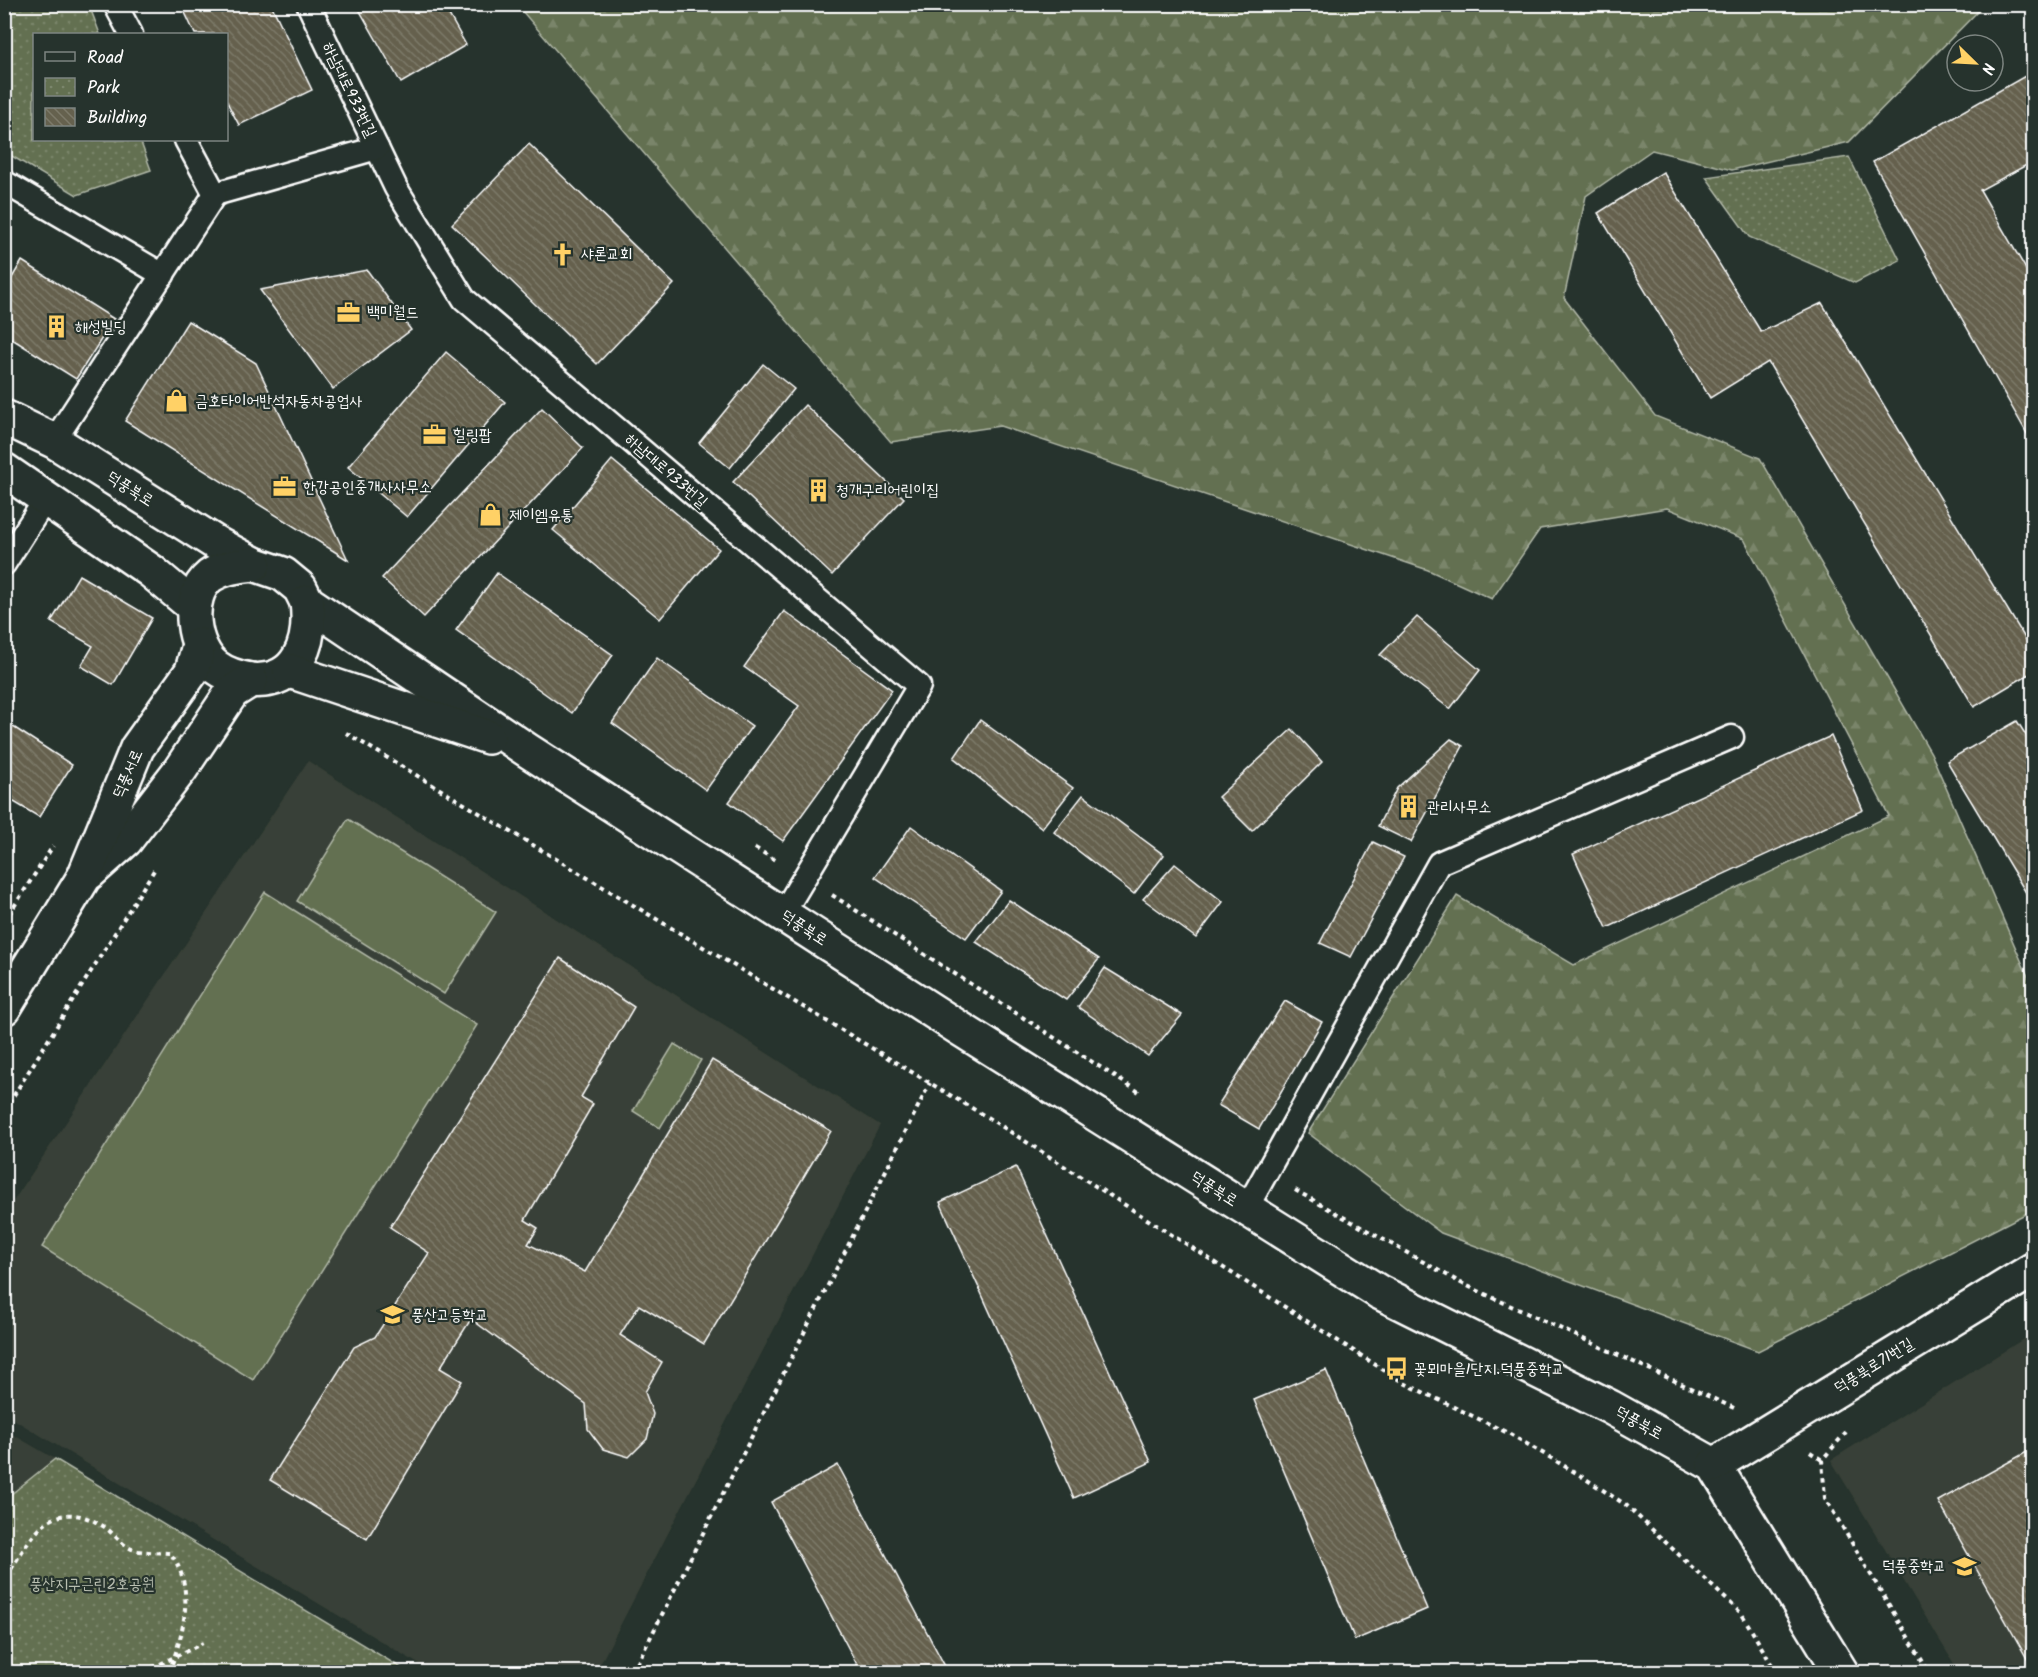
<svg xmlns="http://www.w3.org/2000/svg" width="2038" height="1677" font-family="Kalam,'Poor Story',sans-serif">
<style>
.built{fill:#394137}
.forest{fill:url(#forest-firs);stroke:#b1b8a8;stroke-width:1.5}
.park{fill:url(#park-dots);stroke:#b1b8a8;stroke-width:1.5}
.garden{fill:#637051;stroke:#b1b8a8;stroke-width:1.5}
.building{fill:url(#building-back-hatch);stroke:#fff;stroke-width:1.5}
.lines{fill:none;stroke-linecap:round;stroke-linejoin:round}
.lane-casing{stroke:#fff;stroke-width:27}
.secondary-casing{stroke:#fff;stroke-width:38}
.path{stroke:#fff;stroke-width:4;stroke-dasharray:4.5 4.5;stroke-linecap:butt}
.lane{stroke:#26332d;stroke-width:22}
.secondary{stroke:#26332d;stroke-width:33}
.labels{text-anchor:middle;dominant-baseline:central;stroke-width:4.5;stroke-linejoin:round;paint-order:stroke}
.street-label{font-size:16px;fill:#fff;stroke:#26332d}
.poi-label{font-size:16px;fill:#fff;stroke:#26332d;text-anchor:start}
.park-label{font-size:16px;fill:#b9bfb1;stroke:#26332d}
</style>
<defs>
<pattern id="forest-firs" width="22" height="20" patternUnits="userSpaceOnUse" patternTransform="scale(1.5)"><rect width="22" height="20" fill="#637051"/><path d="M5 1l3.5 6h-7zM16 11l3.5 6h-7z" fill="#7a856b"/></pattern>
<pattern id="park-dots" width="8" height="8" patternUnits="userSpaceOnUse" patternTransform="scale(1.5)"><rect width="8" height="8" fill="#637051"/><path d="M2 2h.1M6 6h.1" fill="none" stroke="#7a856b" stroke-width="1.8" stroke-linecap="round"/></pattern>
<pattern id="building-back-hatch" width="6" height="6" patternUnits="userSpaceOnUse" patternTransform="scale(1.5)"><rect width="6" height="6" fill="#65614e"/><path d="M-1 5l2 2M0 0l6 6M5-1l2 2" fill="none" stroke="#7c7969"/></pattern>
</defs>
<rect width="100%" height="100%" fill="#26332d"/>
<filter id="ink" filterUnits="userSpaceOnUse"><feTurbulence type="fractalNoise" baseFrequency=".0167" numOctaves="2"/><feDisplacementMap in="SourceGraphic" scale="12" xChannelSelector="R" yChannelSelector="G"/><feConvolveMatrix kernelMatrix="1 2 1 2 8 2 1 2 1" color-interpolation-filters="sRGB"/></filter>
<g filter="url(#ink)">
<g class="built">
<polygon points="308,761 880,1125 596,1672 432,1672 5,1414 4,1215"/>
<polygon points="2033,1333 2033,1672 1959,1672 1831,1460"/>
<polygon points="5,1430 55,1459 5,1499"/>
</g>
<polygon class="forest" points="521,5 1984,5 1849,142 1732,170 1652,150 1586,196 1564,298 1655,416 1760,458 1931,753 2033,988 2033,1210 1758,1351 1441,1233 1308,1133 1457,896 1574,965 1889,816 1744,539 1667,508 1540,529 1492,599 1428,570 1000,426 891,442 522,11"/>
<g class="park">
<polygon points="5,4 89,5 100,34 34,34 34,140 140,140 151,170 77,195 5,152"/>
<polygon points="1849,157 1900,260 1855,283 1749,237 1706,177"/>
<polygon points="55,1459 408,1672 5,1672 5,1499"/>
</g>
<g class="garden">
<polygon points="348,819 496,912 444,994 297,901"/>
<polygon points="265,892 477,1025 253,1380 42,1247"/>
<polygon points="674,1044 701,1060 660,1128 633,1111"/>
</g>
<g class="building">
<polygon points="181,4 271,4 312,90 239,125 226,100 226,34 195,34"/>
<polygon points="356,4 443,4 466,45 401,83"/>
<polygon points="2034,71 2034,161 1980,190 2034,283 2034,446 1873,162"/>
<polygon points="529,144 674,284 597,364 452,224"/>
<polygon points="1663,172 1761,332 1822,303 2034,653 2034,671 1974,707 1768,362 1710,398 1598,213"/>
<polygon points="22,261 114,319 76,379 4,334 4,291"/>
<polygon points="367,270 411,330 333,389 260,290"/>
<polygon points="188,321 256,363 348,560 125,421"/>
<polygon points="446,352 505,402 407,517 348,467"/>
<polygon points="763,364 794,389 730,468 699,443"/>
<polygon points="805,405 904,498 832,575 733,482"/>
<polygon points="542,408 583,448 424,617 382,578"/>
<polygon points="612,460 719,549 660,619 553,530"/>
<polygon points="497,573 613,655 572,713 456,630"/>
<polygon points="79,575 152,618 113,685 81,666 93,646 51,622"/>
<polygon points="784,611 892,690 783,841 729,802 799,706 744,667"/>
<polygon points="1417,617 1480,670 1450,709 1380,655"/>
<polygon points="657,658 752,726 706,790 612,723"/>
<polygon points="980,720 1073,788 1042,828 954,758"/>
<polygon points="4,721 72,765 39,817 4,796"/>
<polygon points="2017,721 2034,748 2034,906 1947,761"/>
<polygon points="1292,729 1322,762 1252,831 1218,797"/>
<polygon points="1831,736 1863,810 1607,928 1573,854"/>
<polygon points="1451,739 1463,746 1411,842 1378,826 1397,788"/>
<polygon points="1083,795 1164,855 1134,894 1054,832"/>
<polygon points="911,826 1001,891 966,938 875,877"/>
<polygon points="1373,842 1404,857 1351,957 1320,943"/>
<polygon points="1175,864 1223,902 1196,938 1143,899"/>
<polygon points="1009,900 1099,959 1066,1000 976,942"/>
<polygon points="560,958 634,1007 581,1097 593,1104 525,1220 538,1228 528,1244 585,1272 712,1060 831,1131 704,1344 639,1305 620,1335 662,1362 645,1392 653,1414 647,1439 629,1457 603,1449 588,1429 586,1404 471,1319 440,1368 462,1381 367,1539 270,1480 354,1347 375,1337 429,1253 390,1227"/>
<polygon points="1105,968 1182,1015 1148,1056 1078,1007"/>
<polygon points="1285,1001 1322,1022 1259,1129 1218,1105"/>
<polygon points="1016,1167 1151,1462 1074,1498 940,1202"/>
<polygon points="1326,1370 1427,1609 1355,1640 1254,1400"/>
<polygon points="2034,1448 2034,1671 1938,1501"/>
<polygon points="838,1465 948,1672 861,1672 771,1502"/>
</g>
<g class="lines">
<defs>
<g id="lane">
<polyline points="115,4 131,34"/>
<polyline points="308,4 396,188 464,299 919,686 782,915"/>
<polyline points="4,182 163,275"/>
<polyline points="215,194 377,148"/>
<polyline points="54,441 215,194 186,140"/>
<polyline points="4,564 45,500"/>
<polyline points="1246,1209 1439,863 1732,737"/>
</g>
<g id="secondary">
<polyline points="4,417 54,441 219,545 254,564 283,574 300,588 307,602 527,750 959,1028 1379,1292 1610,1407 1714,1465 1841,1672"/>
<polyline points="4,470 151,571 194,607"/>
<path d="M254,564C239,566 223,567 210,576C184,597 192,649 216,667C225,674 239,678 250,680C299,685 312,641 307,602"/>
<polyline points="290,671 488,737"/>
<polyline points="90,872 126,840 180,770 232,692 251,680"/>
<polyline points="4,1008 84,877 137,748 192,671 199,645"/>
<polyline points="1714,1465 2034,1269"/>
</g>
</defs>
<use href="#lane" class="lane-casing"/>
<use href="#secondary" class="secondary-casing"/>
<g class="path">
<polyline points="346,733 995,1122 1404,1383 1510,1434 1578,1474 1626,1505 1742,1614 1776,1672"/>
<polyline points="755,848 777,861"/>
<polyline points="832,895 1139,1092"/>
<polyline points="4,922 53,846"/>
<polyline points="4,1111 156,867"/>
<polyline points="1295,1190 1461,1283 1734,1408"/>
<polyline points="1846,1432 1822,1460 1825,1498 1929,1672"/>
<polyline points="1810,1452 1822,1460"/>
<path d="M4,1574L10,1571C33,1534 53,1495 103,1526C113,1532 121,1545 132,1549C142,1553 159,1552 170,1553C197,1587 183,1635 169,1672"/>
<polyline points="144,1672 203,1643"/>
<polyline points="633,1672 930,1083"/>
</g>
<use href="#lane" class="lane"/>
<use href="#secondary" class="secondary"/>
</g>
</g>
<defs>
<symbol id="church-bare" viewBox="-9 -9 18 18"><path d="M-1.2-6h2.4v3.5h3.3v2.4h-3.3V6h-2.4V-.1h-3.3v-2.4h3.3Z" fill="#ffd166" stroke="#26332d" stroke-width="2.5" paint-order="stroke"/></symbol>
<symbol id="office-bare" viewBox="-9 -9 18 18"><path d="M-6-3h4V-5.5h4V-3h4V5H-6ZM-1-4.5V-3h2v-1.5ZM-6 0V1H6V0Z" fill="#ffd166" stroke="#26332d" stroke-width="2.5" paint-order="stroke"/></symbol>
<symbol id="building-bare" viewBox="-9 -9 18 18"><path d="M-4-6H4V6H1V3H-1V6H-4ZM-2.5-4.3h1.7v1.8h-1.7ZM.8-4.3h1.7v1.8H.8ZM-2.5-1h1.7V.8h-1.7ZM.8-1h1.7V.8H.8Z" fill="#ffd166" stroke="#26332d" stroke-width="2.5" paint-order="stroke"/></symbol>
<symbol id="shop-bare" viewBox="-9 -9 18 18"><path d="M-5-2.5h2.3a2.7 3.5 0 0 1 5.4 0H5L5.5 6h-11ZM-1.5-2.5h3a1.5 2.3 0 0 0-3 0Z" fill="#ffd166" stroke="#26332d" stroke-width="2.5" paint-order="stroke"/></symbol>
<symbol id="school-bare" viewBox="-9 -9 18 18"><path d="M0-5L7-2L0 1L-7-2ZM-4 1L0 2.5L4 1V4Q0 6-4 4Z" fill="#ffd166" stroke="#26332d" stroke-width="2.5" paint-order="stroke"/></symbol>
<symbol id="bus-bare" viewBox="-9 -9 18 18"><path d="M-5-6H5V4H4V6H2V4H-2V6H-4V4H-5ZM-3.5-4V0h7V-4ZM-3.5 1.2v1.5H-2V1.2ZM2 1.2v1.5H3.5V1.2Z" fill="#ffd166" stroke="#26332d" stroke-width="2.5" paint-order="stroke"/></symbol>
</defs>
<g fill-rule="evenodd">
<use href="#church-bare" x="546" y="238" width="33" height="33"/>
<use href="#office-bare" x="332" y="296" width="33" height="33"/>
<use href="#building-bare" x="40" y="310" width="33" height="33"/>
<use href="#shop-bare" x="160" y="384" width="33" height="33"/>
<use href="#office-bare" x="418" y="418" width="33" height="33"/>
<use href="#office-bare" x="268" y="470" width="33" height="33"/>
<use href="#building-bare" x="802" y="474" width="33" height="33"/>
<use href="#shop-bare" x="474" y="498" width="33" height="33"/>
<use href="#building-bare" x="1392" y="790" width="33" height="33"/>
<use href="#school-bare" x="376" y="1298" width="33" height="33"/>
<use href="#bus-bare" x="1380" y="1352" width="33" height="33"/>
<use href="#school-bare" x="1948" y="1550" width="33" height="33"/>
</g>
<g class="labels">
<g class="street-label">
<text transform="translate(349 90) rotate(64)">하남대로933번길</text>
<text transform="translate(666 471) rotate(41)">하남대로933번길</text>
<text transform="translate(130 489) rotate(32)">덕풍북로</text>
<text transform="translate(128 774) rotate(-66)">덕풍서로</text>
<text transform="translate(804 928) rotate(33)">덕풍북로</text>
<text transform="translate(1214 1189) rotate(32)">덕풍북로</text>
<text transform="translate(1874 1366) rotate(-32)">덕풍북로71번길</text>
<text transform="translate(1639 1423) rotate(29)">덕풍북로</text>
</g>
<g class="poi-label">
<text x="581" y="254">샤론교회</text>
<text x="367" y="312">백미월드</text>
<text x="75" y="327">해성빌딩</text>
<text x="195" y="401">금호타이어반석자동차공업사</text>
<text x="453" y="435">힐링팝</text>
<text x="303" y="487">한강공인중개사사무소</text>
<text x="836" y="490">청개구리어린이집</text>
<text x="509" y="515">제이엠유통</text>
<text x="1427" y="807">관리사무소</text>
<text x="411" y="1315">풍산고등학교</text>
<text x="1414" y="1369">꽃뫼마을1단지.덕풍중학교</text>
<text x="1946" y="1566" text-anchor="end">덕풍중학교</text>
</g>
<g class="park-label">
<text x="92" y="1584">풍산지구근린2호공원</text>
</g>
</g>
<rect width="2038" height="1677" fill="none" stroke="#26332d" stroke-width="24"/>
<rect x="12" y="12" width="2014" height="1653" fill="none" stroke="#fff" stroke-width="2" filter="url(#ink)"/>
<rect x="33" y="33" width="195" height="108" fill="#26332d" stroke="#7d8581" stroke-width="1.5"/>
<rect x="45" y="52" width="30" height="9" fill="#26332d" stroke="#7d8581" stroke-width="1.5"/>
<text x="87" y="63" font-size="18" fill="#ffffff">Road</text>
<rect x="45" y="78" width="30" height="18" fill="url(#park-dots)" stroke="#7d8581" stroke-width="1.5"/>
<text x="87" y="93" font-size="18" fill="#ffffff">Park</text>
<rect x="45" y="108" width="30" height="18" fill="url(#building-back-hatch)" stroke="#7d8581" stroke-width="1.5"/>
<text x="87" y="123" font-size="18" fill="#ffffff">Building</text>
<g transform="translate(1975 63) rotate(114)"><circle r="28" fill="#26332d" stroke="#7d8581" stroke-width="1.5"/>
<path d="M0-4.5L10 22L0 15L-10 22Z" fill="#ffd166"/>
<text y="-9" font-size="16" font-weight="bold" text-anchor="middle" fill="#ffffff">N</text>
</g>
</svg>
